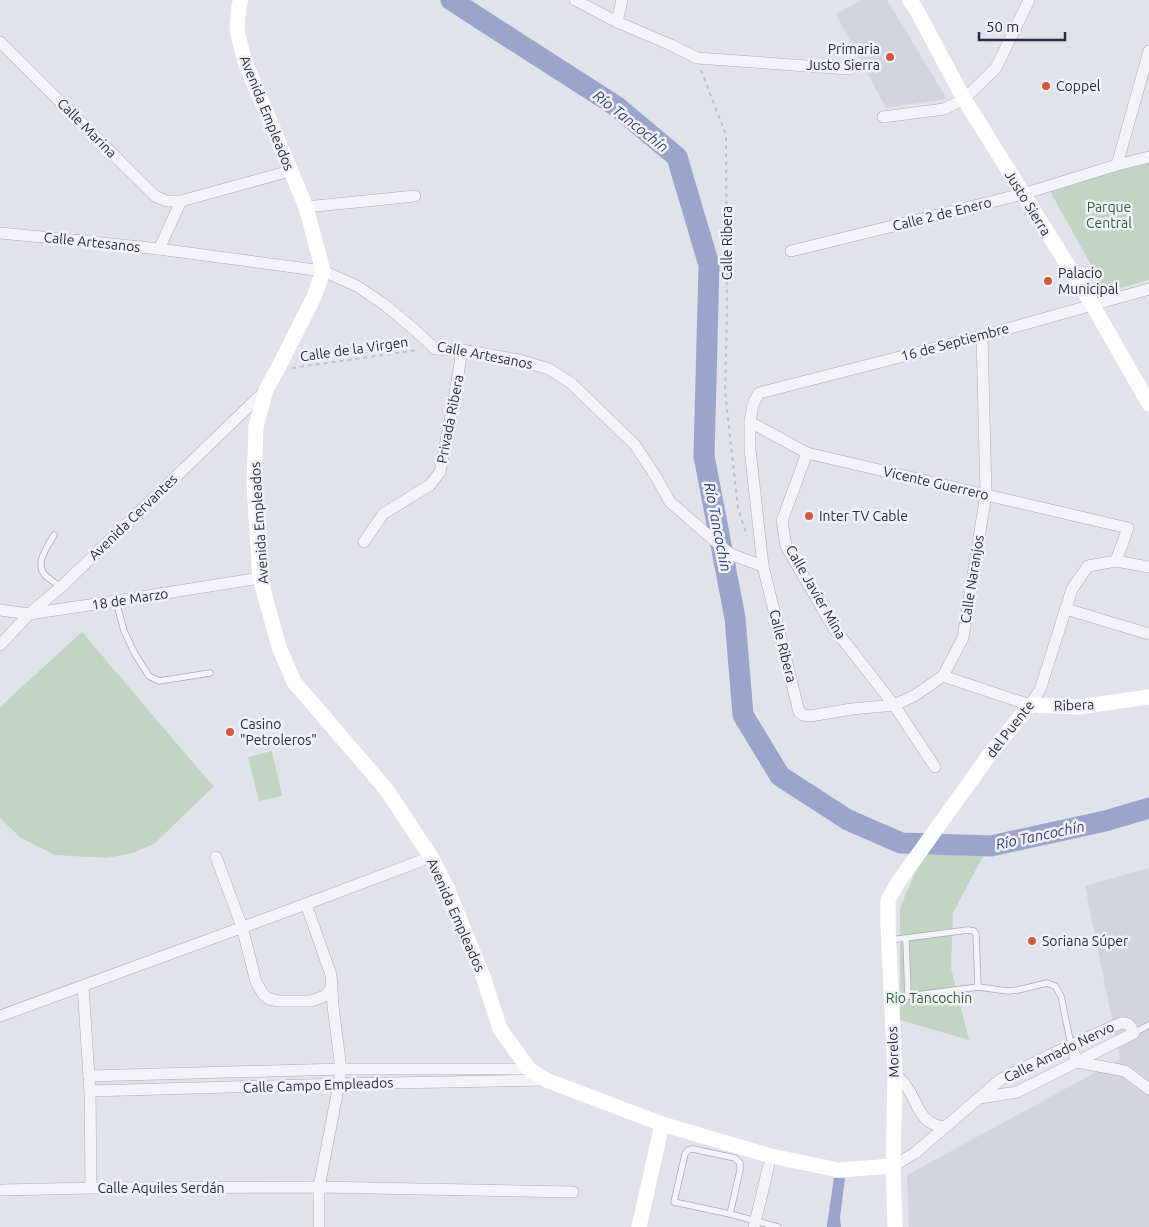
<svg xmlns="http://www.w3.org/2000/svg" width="1149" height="1227" font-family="Ubuntu,sans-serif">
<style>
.built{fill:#d3d4df}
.green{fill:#c2d4c3}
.water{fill:#9ba4cb}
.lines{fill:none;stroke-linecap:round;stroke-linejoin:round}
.river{stroke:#9ba4cb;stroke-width:21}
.lane-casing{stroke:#aaabb8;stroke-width:7}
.street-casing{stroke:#aaabb8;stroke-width:12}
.path{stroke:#bfc0c9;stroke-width:2;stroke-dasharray:4 4;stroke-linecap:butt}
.lane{stroke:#f4f4f8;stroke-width:5.5}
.street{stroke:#f4f4f8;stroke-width:11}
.secondary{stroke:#fff;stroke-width:15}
.poi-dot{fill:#d25843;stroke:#f1f2f7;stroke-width:2}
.labels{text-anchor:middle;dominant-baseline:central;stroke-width:5;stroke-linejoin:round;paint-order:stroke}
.poi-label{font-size:14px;fill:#292b42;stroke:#f1f2f7;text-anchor:start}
.street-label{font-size:14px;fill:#292b42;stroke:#f1f2f7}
.park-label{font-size:14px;fill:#365f3a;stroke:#f1f2f7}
.water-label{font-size:15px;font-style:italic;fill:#323c78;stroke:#f1f2f7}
</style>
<rect width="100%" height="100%" fill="#e1e2ea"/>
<g class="built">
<polygon points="861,0 887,0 947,99 886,108 836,14"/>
<polygon points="1149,868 1149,1227 909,1227 907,1175 1120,1059 1085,886"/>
</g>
<g class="green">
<polygon points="1149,161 1149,280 1106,292 1050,191"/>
<polygon points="82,632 195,765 214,786 154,844 132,853 107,858 55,855 21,838 0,818 0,707"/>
<polygon points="272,751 282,796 259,801 248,757"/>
<polygon points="923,854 983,856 953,913 951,968 969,1040 900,1020 900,908"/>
</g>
<polygon class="water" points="834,1178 845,1178 840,1218 841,1227 827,1227 827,1225"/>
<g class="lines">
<polyline class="river" points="451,0 616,106 677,157 709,265 704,456 735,618 743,715 780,776 848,820 901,843 991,846 1105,821 1149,808"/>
<defs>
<g id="lane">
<path d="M54,535C48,546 35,562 44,574C48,579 56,583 61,587"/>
<polyline points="116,601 124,631 135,654 149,676 159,681 210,673"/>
<polyline points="906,939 908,996"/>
<polyline points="890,940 968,930 974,931 976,934 978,987"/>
<polyline points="893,998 978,987 1008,991 1018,990 1047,983 1055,986 1061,996 1071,1045"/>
<polyline points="1134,1033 1149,1025"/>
<polyline points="730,1214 740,1170 740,1163 735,1158 693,1149 688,1150 685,1154 674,1202 730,1214 778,1227"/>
</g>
<g id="street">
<polyline points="575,0 617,22 671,45 697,58 849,69"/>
<polyline points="617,22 622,0"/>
<polyline points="0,42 155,196 166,201 181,201 290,171"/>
<polyline points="883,117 944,109 964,99 996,68 1029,0"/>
<polyline points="1117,165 1149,51"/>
<polyline points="306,207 415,196"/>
<polyline points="0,233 83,241 159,249 323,271 357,286 385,305 415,330 435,349 462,350 519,360 549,369 571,383 635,445 656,477 670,502 730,554 763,566"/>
<polyline points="159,249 181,201"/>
<polyline points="791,251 1023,194 1117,165 1149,157"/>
<polyline points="982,336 986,494 963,638 943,676 914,696 894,705 852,709 810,716 803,715 799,712 763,566 750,449 750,422 753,404 759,393 982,336 1149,289"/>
<polyline points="750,422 807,453 1128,528 1116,561 1088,566 1072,589 1040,690 1030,705 943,676"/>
<polyline points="807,453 782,521 786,546 833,627 894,705 935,767"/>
<polyline points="364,542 383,514 430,485 440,472 454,400 462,350"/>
<polyline points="1116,561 1149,567"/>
<polyline points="1066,609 1149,634"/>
<polyline points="0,610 29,614 116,601 260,578"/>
<polyline points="0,645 29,614 61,587 266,390"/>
<polyline points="216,857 242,927 256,982 263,994 269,999 279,1001 311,1001 325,996 332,987"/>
<polyline points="306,904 331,975 333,1006 341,1069 339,1084 319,1187 319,1227"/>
<polyline points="83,986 90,1091 91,1188"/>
<polyline points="0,1016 306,904 431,857"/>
<polyline points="1071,1045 1077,1062 1125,1071 1149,1089"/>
<path d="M895,1074C899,1078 903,1081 906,1086C919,1103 919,1125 945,1127"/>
<polyline points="89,1076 341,1069 529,1069"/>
<polyline points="90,1091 339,1084 546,1080"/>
<path d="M893,1166L915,1153L1001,1079L1071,1045L1121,1023C1129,1022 1131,1027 1134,1033L1017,1092L980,1098"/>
<polyline points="3,1190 91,1188 319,1187 573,1192"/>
<polyline points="754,1227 771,1156"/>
</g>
</defs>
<use href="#lane" class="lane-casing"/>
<use href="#street" class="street-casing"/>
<g class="path">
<polyline points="701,70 726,135 727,313 725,392 738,508 747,536"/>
<polyline points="292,368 418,350"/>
</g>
<use href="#lane" class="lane"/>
<use href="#street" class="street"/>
<g class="secondary">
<polyline points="241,0 239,5 237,31 245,62 306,207 323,271 314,297 277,370 266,390 256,426 254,485 260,578 279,647 294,682 386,789 431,857 448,890 484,979 500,1029 529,1069 546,1080 662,1124 771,1156 839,1170 893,1166"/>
<polyline points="910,0 917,11 964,99 1092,304 1149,404"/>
<polyline points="639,1227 662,1124"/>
<polyline points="895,1227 893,1166 895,1074 888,925 888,900 899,881 990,754 1030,705 1078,707 1149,697"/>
</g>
</g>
<g class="poi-dot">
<circle cx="890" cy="57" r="5"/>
<circle cx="1046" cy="86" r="5"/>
<circle cx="1048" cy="281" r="5"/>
<circle cx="809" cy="516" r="5"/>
<circle cx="230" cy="732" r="5"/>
<circle cx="1032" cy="941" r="5"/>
</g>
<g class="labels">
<g class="poi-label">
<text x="880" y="49" text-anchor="end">Primaria<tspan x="880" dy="16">Justo Sierra</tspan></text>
<text x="1056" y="86">Coppel</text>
<text x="1058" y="273">Palacio<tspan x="1058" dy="16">Municipal</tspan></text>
<text x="819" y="516">Inter TV Cable</text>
<text x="240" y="724">Casino<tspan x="240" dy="16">"Petroleros"</tspan></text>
<text x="1042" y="941">Soriana Súper</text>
</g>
<g class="street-label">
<text transform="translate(267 113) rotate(68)">Avenida Empleados</text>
<text transform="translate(87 128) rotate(45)">Calle Marina</text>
<text transform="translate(1028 203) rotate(58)">Justo Sierra</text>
<text transform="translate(942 214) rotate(-14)">Calle 2 de Enero</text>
<text transform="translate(92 242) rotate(6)">Calle Artesanos</text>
<text transform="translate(727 243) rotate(-90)">Calle Ribera</text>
<text transform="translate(955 342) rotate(-15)">16 de Septiembre</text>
<text transform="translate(354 349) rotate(-8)">Calle de la Virgen</text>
<text transform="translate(485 355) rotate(11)">Calle Artesanos</text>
<text transform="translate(450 419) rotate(-79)">Privada Ribera</text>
<text transform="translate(936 483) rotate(13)">Vicente Guerrero</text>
<text transform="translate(133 517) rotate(-44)">Avenida Cervantes</text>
<text transform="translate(259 523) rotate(-94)">Avenida Empleados</text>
<text transform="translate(972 579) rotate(-81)">Calle Naranjos</text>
<text transform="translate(816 592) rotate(60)">Calle Javier Mina</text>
<text transform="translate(130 599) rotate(-9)">18 de Marzo</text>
<text transform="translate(783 646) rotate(76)">Calle Ribera</text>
<text transform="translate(1074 705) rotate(-2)">Ribera</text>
<text transform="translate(1010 729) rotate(-52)">del Puente</text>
<text transform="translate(456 915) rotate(66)">Avenida Empleados</text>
<text transform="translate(893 1052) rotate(-92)">Morelos</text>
<text transform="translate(1059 1052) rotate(-26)">Calle Amado Nervo</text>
<text transform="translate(318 1085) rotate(-2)">Calle Campo Empleados</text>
<text x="161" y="1188">Calle Aquiles Serdán</text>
</g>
<g class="park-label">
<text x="1109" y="207">Parque<tspan x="1109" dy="16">Central</tspan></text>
<text x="929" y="998">Rio Tancochin</text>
</g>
<g class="water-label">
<text transform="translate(631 121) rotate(38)">Río Tancochín</text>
<text transform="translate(718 527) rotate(79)">Río Tancochín</text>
<text transform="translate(1040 835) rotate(-12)">Río Tancochín</text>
</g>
</g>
<path d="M979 32v8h86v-8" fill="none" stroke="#292b42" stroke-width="2.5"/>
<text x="986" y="32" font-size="15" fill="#292b42" stroke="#f1f2f7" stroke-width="4" paint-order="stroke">50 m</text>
</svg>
